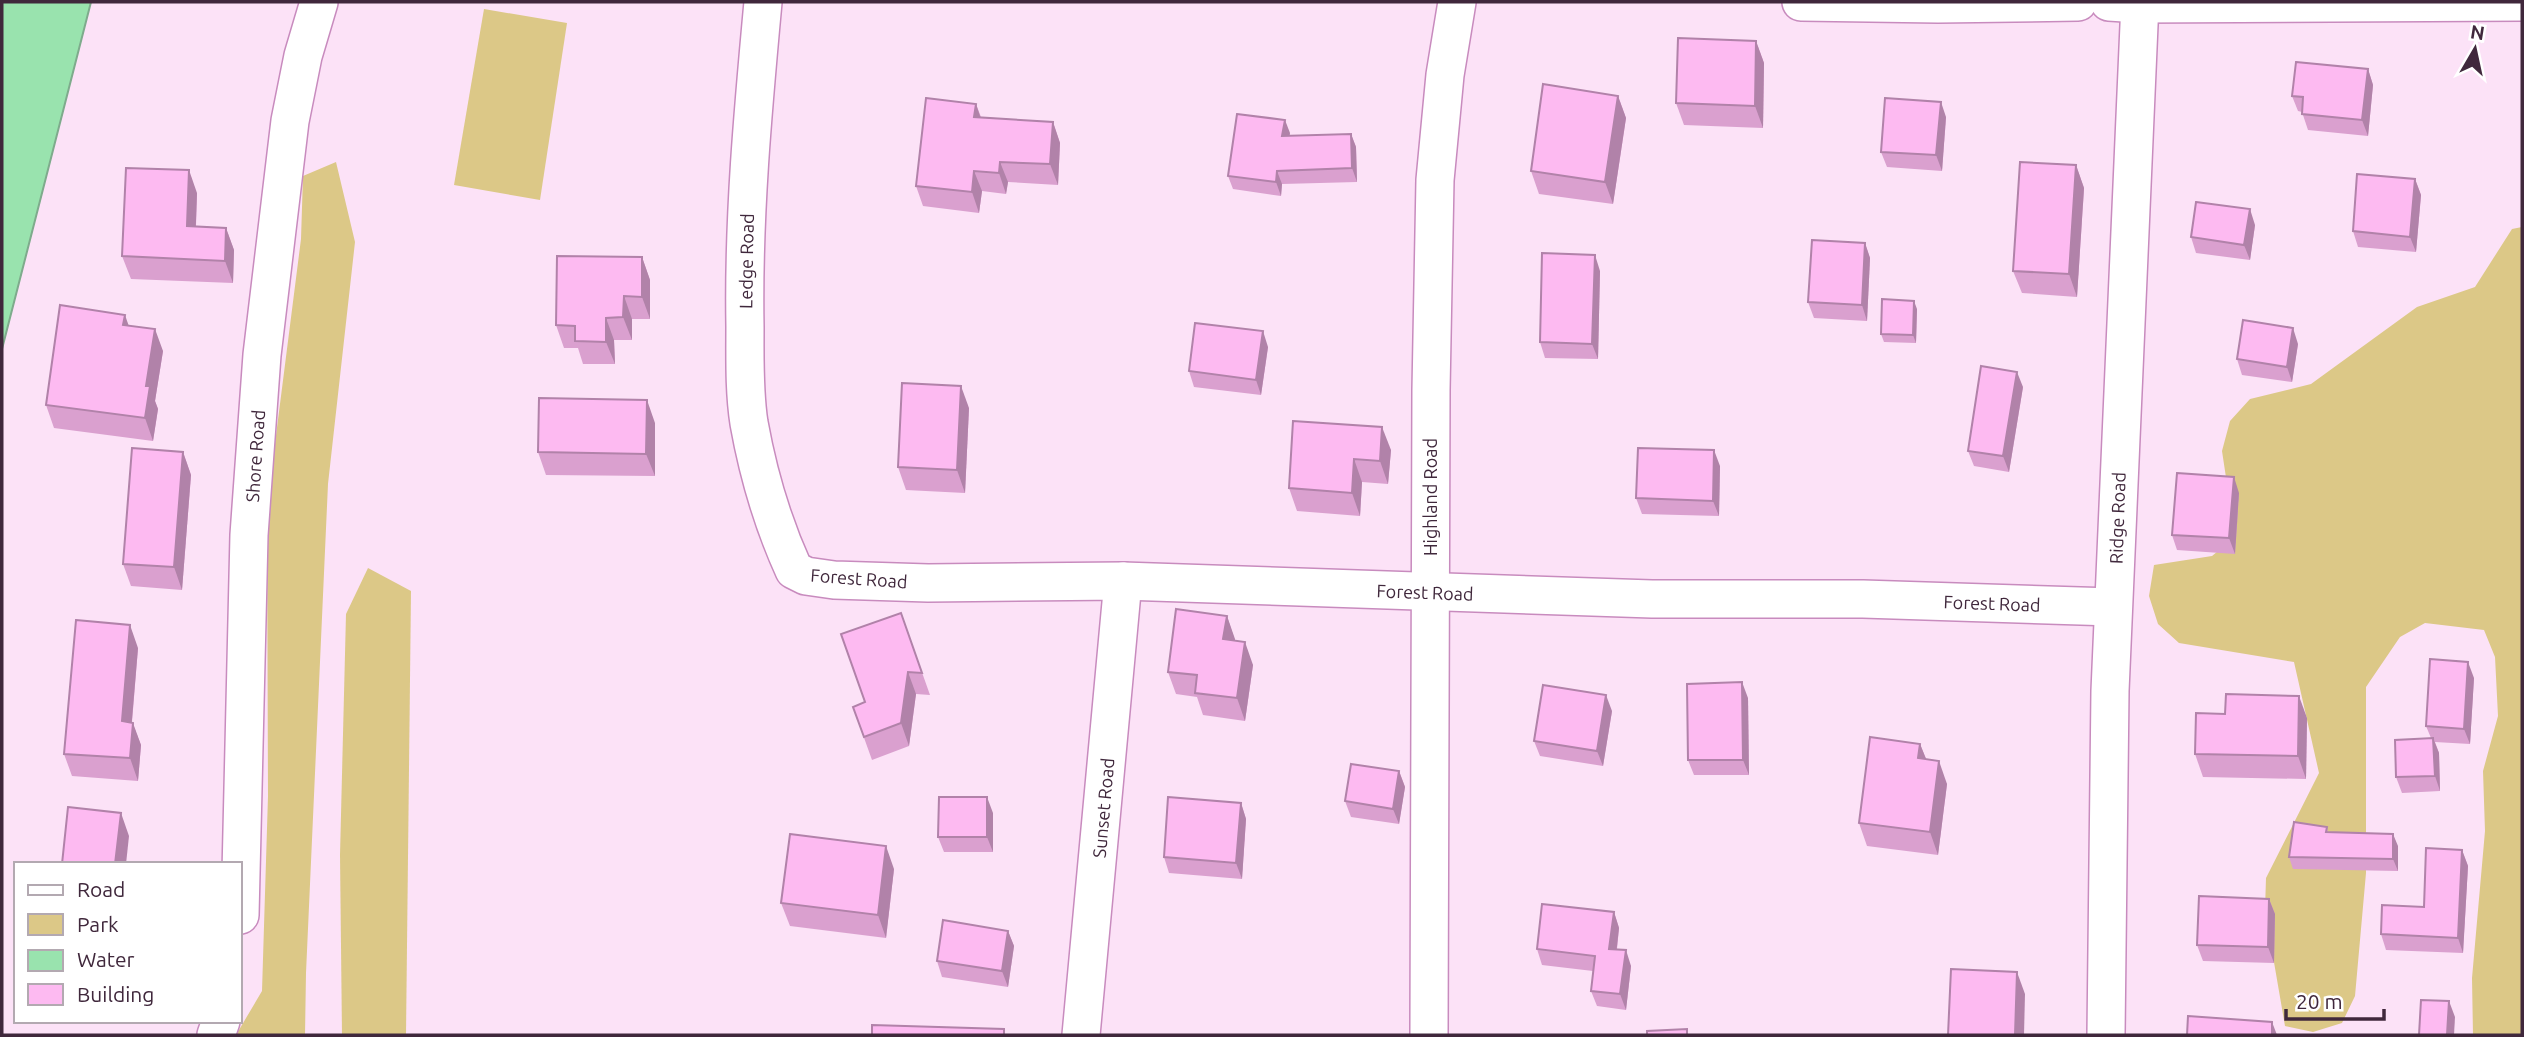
<svg xmlns="http://www.w3.org/2000/svg" width="2524" height="1037" font-family="Ubuntu,sans-serif">
<style>
.green{fill:#dcc887}
.water{fill:#99e3ae;stroke:#7eab8c;stroke-width:2}
.lines{fill:none;stroke-linecap:round;stroke-linejoin:round}
.minor-casing{stroke:#c88bbe;stroke-width:40}
.minor{stroke:#fff;stroke-width:37}
.wall{fill:#daa0cf}
.shaded-wall{fill:#b182a9}
.building{fill:#fdbaf1;stroke:#b182a9;stroke-width:2}
.labels{text-anchor:middle;dominant-baseline:central;stroke-width:5;stroke-linejoin:round;paint-order:stroke}
.street-label{font-size:18px;fill:#40283c;stroke:#fff}
</style>
<rect width="100%" height="100%" fill="#fce2f7"/>
<g class="green">
<polygon points="484,9 567,23 540,200 454,185"/>
<polygon points="336,162 355,242 328,484 306,973 305,1035 236,1035 262,991 268,796 267,506 301,239 303,176"/>
<polygon points="2522,227 2522,1035 2473,1035 2472,978 2485,831 2483,771 2498,716 2495,657 2484,630 2425,623 2400,637 2366,687 2366,873 2355,996 2342,1023 2313,1032 2285,1026 2265,910 2266,878 2319,773 2294,662 2179,643 2158,624 2149,596 2154,565 2212,556 2235,537 2222,451 2230,421 2250,399 2311,384 2417,307 2475,287 2512,229"/>
<polygon points="368,568 411,591 406,1035 342,1035 340,855 346,614"/>
</g>
<polygon class="water" points="2,2 91,2 2,349"/>
<g class="lines">
<defs>
<g id="minor">
<path d="M763,2C753,110 743,218 745,327C745,358 744,391 749,423C758,473 773,524 794,570L806,576L834,580L928,583L1123,581L1652,599H1863L2113,607"/>
<polyline points="1801,2 1938,4 2078,2"/>
<polyline points="2109,2 2140,4 2522,2"/>
<polyline points="240,915 249,535 262,355 290,121 303,56 319,2"/>
<polyline points="216,1035 221,1021"/>
<polyline points="1081,1035 1123,581"/>
<polyline points="1429,1035 1431,390 1435,180 1445,75 1457,2"/>
<polyline points="2106,1035 2110,691 2140,2"/>
</g>
</defs>
<use href="#minor" class="minor-casing"/>
<use href="#minor" class="minor"/>
</g>
<g class="wall">
<polygon points="1756,41 1764,63 1763,128 1684,125 1676,103"/>
<polygon points="2368,69 2373,85 2368,136 2308,130 2302,112 2298,111 2292,96"/>
<polygon points="1618,96 1626,118 1613,204 1539,194 1531,171"/>
<polygon points="976,104 981,117 1053,122 1060,143 1058,185 1008,182 1006,194 982,191 979,213 923,206 916,186"/>
<polygon points="1946,117 1942,171 1887,167 1881,152"/>
<polygon points="1290,133 1289,136 1351,134 1356,147 1357,182 1282,184 1281,196 1233,189 1228,176"/>
<polygon points="2076,165 2084,188 2077,297 2022,293 2013,271"/>
<polygon points="2415,179 2421,195 2416,252 2358,247 2353,231"/>
<polygon points="197,193 196,226 226,228 234,250 233,283 131,279 122,256"/>
<polygon points="2255,225 2250,260 2196,253 2191,237"/>
<polygon points="1865,243 1870,258 1867,321 1814,318 1808,302"/>
<polygon points="642,257 650,280 650,319 632,319 632,340 614,340 615,364 583,364 578,348 564,348 556,325"/>
<polygon points="1600,271 1598,359 1545,358 1540,342"/>
<polygon points="1917,309 1916,343 1884,342 1881,334"/>
<polygon points="128,325 163,351 155,401 158,409 153,441 54,428 46,405"/>
<polygon points="2298,344 2292,382 2242,375 2237,359"/>
<polygon points="1268,347 1261,395 1194,387 1189,371"/>
<polygon points="2023,387 2009,472 1974,466 1968,451"/>
<polygon points="969,408 965,493 906,490 898,467"/>
<polygon points="1293,421 1391,450 1388,484 1362,482 1360,516 1297,511 1289,488"/>
<polygon points="655,423 655,476 546,475 538,452"/>
<polygon points="183,452 191,475 182,590 131,586 123,564"/>
<polygon points="1720,466 1719,516 1642,514 1636,498"/>
<polygon points="2239,493 2235,554 2177,550 2172,535"/>
<polygon points="901,613 930,695 916,694 909,746 872,760 853,707 865,702"/>
<polygon points="1227,616 1235,641 1253,665 1245,721 1203,715 1197,697 1176,694 1168,672"/>
<polygon points="138,648 132,722 141,745 138,781 72,776 64,754"/>
<polygon points="2474,678 2470,744 2435,742 2439,753 2440,791 2402,793 2396,777 2431,738 2426,726"/>
<polygon points="1748,698 1749,775 1694,775 1688,760"/>
<polygon points="1612,711 1603,766 1540,756 1534,741"/>
<polygon points="2307,718 2306,779 2203,777 2195,754"/>
<polygon points="1920,744 1926,759 1947,784 1938,855 1867,846 1859,823"/>
<polygon points="1399,771 1405,787 1399,824 1351,817 1345,801"/>
<polygon points="1241,803 1246,819 1242,879 1169,873 1164,857"/>
<polygon points="993,813 993,852 944,852 938,837"/>
<polygon points="2327,827 2328,832 2398,846 2398,871 2293,869 2289,857"/>
<polygon points="2462,850 2468,866 2463,953 2386,950 2381,934 2424,907"/>
<polygon points="894,869 886,938 790,926 781,903"/>
<polygon points="2269,899 2275,914 2274,963 2203,961 2197,945"/>
<polygon points="1614,912 1619,928 1617,949 1631,966 1626,1010 1597,1006 1591,991 1593,971 1542,965 1537,949"/>
<polygon points="1008,931 1014,946 1008,987 942,977 937,961"/>
</g>
<g class="shaded-wall">
<polygon points="1756,41 1764,63 1763,128 1755,106"/>
<polygon points="2368,69 2373,85 2368,136 2362,120"/>
<polygon points="1618,96 1626,118 1613,204 1605,182"/>
<polygon points="1941,102 1946,117 1942,171 1936,155"/>
<polygon points="976,104 983,125 974,117"/>
<polygon points="1285,120 1290,133 1287,150 1282,136"/>
<polygon points="1053,122 1060,143 1058,185 1050,164"/>
<polygon points="1351,134 1356,147 1357,182 1352,168"/>
<polygon points="1000,162 1008,182 1006,194 999,173"/>
<polygon points="2076,165 2084,188 2077,297 2069,274"/>
<polygon points="189,170 197,193 195,248 187,226"/>
<polygon points="974,171 982,191 979,213 972,192"/>
<polygon points="1277,171 1282,184 1281,196 1276,182"/>
<polygon points="2415,179 2421,195 2416,252 2410,237"/>
<polygon points="2250,209 2255,225 2250,260 2244,245"/>
<polygon points="226,228 234,250 233,283 225,261"/>
<polygon points="1865,243 1870,258 1867,321 1862,305"/>
<polygon points="1595,255 1600,271 1598,359 1592,344"/>
<polygon points="642,257 650,280 650,319 642,297"/>
<polygon points="624,296 632,319 632,340 623,317"/>
<polygon points="1914,301 1917,309 1916,343 1913,335"/>
<polygon points="125,315 133,338 123,325"/>
<polygon points="606,318 614,340 615,364 606,342"/>
<polygon points="2293,328 2298,344 2292,382 2287,367"/>
<polygon points="155,329 163,351 155,401 158,409 153,441 145,418 146,386"/>
<polygon points="1263,331 1268,347 1261,395 1256,380"/>
<polygon points="2017,372 2023,387 2009,472 2003,456"/>
<polygon points="961,386 969,408 965,493 957,470"/>
<polygon points="647,400 655,423 655,476 646,454"/>
<polygon points="1382,427 1391,450 1388,484 1380,461"/>
<polygon points="1714,450 1720,466 1719,516 1713,501"/>
<polygon points="183,452 191,475 182,590 174,567"/>
<polygon points="1354,459 1362,482 1360,516 1352,493"/>
<polygon points="2234,477 2239,493 2235,554 2229,538"/>
<polygon points="1227,616 1235,639 1232,661 1223,639"/>
<polygon points="130,625 138,648 130,743 122,721"/>
<polygon points="1245,642 1253,665 1245,721 1237,698"/>
<polygon points="2468,662 2474,678 2470,744 2464,729"/>
<polygon points="908,672 916,694 909,746 901,723"/>
<polygon points="1742,682 1748,698 1749,775 1743,760"/>
<polygon points="1606,695 1612,711 1603,766 1597,751"/>
<polygon points="2299,696 2307,718 2306,779 2298,756"/>
<polygon points="133,723 141,745 138,781 130,758"/>
<polygon points="2433,738 2439,753 2440,791 2435,776"/>
<polygon points="1920,744 1929,766 1918,758"/>
<polygon points="1939,761 1947,784 1938,855 1930,832"/>
<polygon points="1399,771 1405,787 1399,824 1393,809"/>
<polygon points="987,797 993,813 993,852 987,837"/>
<polygon points="1241,803 1246,819 1242,879 1236,863"/>
<polygon points="121,813 129,836 126,864 115,864"/>
<polygon points="2393,834 2398,846 2398,871 2393,859"/>
<polygon points="886,846 894,869 886,938 878,915"/>
<polygon points="2462,850 2468,866 2463,953 2458,938"/>
<polygon points="2269,899 2275,914 2274,963 2268,947"/>
<polygon points="1614,912 1619,928 1615,964 1609,949"/>
<polygon points="1008,931 1014,946 1008,987 1002,971"/>
<polygon points="1626,950 1631,966 1626,1010 1620,994"/>
<polygon points="2017,972 2025,994 2024,1035 2015,1035"/>
<polygon points="2449,1001 2455,1017 2454,1035 2447,1035"/>
<polygon points="2272,1022 2277,1035 2272,1035"/>
</g>
<g class="building">
<polygon points="1678,38 1756,41 1755,106 1676,103"/>
<polygon points="2296,62 2368,69 2362,120 2302,114 2303,97 2292,96"/>
<polygon points="1543,84 1618,96 1605,182 1531,171"/>
<polygon points="926,98 976,104 974,117 1053,122 1050,164 1000,162 999,173 974,171 972,192 916,186"/>
<polygon points="1885,98 1941,102 1936,155 1881,152"/>
<polygon points="1237,114 1285,120 1282,136 1351,134 1352,168 1277,171 1276,182 1228,176"/>
<polygon points="2020,162 2076,165 2069,274 2013,271"/>
<polygon points="126,168 189,170 187,226 226,228 225,261 122,256"/>
<polygon points="2357,174 2415,179 2410,237 2353,231"/>
<polygon points="2196,202 2250,209 2244,245 2191,237"/>
<polygon points="1812,240 1865,243 1862,305 1808,302"/>
<polygon points="1542,253 1595,255 1592,344 1540,342"/>
<polygon points="557,256 642,257 642,297 624,296 623,317 606,318 606,342 575,341 575,326 556,325"/>
<polygon points="1882,299 1914,301 1913,335 1881,334"/>
<polygon points="60,305 125,315 123,325 155,329 146,386 150,386 145,418 46,405"/>
<polygon points="2243,320 2293,328 2287,367 2237,359"/>
<polygon points="1195,323 1263,331 1256,380 1189,371"/>
<polygon points="1981,366 2017,372 2003,456 1968,451"/>
<polygon points="902,383 961,386 957,470 898,467"/>
<polygon points="539,398 647,400 646,454 538,452"/>
<polygon points="1293,421 1382,427 1380,461 1354,459 1352,493 1289,488"/>
<polygon points="132,448 183,452 174,567 123,564"/>
<polygon points="1638,448 1714,450 1713,501 1636,498"/>
<polygon points="2177,473 2234,477 2229,538 2172,535"/>
<polygon points="1176,609 1227,616 1223,639 1245,642 1237,698 1195,693 1197,675 1168,672"/>
<polygon points="901,613 922,673 908,672 901,723 864,737 853,707 865,702 841,634"/>
<polygon points="76,620 130,625 122,721 133,723 130,758 64,754"/>
<polygon points="2430,659 2468,662 2464,729 2426,726"/>
<polygon points="1742,682 1743,760 1688,760 1687,684"/>
<polygon points="1543,685 1606,695 1597,751 1534,741"/>
<polygon points="2226,694 2299,696 2298,756 2195,754 2196,713 2225,714"/>
<polygon points="1870,737 1920,744 1918,758 1939,761 1930,832 1859,823"/>
<polygon points="2433,738 2435,776 2396,777 2395,740"/>
<polygon points="1351,764 1399,771 1393,809 1345,801"/>
<polygon points="939,797 987,797 987,837 938,837"/>
<polygon points="1168,797 1241,803 1236,863 1164,857"/>
<polygon points="68,807 121,813 115,864 62,864"/>
<polygon points="2294,822 2327,827 2326,832 2393,834 2393,859 2289,857"/>
<polygon points="790,834 886,846 878,915 781,903"/>
<polygon points="2426,848 2462,850 2458,938 2381,934 2382,905 2424,907"/>
<polygon points="2199,896 2269,899 2268,947 2197,945"/>
<polygon points="1542,904 1614,912 1609,949 1626,950 1620,994 1591,991 1595,956 1537,949"/>
<polygon points="943,920 1008,931 1002,971 937,961"/>
<polygon points="1951,969 2017,972 2015,1035 1948,1035"/>
<polygon points="2421,1000 2449,1001 2447,1035 2449,1035 2419,1035"/>
<polygon points="2188,1016 2272,1022 2272,1035 2187,1035"/>
<polygon points="872,1025 1004,1029 1004,1035 872,1035"/>
<polygon points="1687,1029 1687,1035 1647,1035 1647,1031"/>
</g>
<g class="labels">
<g class="street-label">
<text transform="translate(746 261) rotate(-89)">Ledge Road</text>
<text transform="translate(255 456) rotate(-86)">Shore Road</text>
<text transform="translate(1430 497) rotate(-90)">Highland Road</text>
<text transform="translate(2117 518) rotate(-88)">Ridge Road</text>
<text transform="translate(859 578) rotate(4)">Forest Road</text>
<text transform="translate(1425 592) rotate(2)">Forest Road</text>
<text transform="translate(1992 603) rotate(2)">Forest Road</text>
<text transform="translate(1103 808) rotate(-85)">Sunset Road</text>
</g>
</g>
<rect width="2524" height="1037" fill="none" stroke="#40283c" stroke-width="7"/>
<rect x="14" y="862" width="228" height="161" fill="#ffffff" stroke="#b3a9b1" stroke-width="2"/>
<rect x="28" y="885" width="35" height="10" fill="#ffffff" stroke="#b3a9b1" stroke-width="2"/>
<text x="77" y="897" font-size="21" fill="#40283c">Road</text>
<rect x="28" y="914" width="35" height="21" fill="#dcc887" stroke="#b3a9b1" stroke-width="2"/>
<text x="77" y="932" font-size="21" fill="#40283c">Park</text>
<rect x="28" y="950" width="35" height="21" fill="#99e3ae" stroke="#b3a9b1" stroke-width="2"/>
<text x="77" y="967" font-size="21" fill="#40283c">Water</text>
<rect x="28" y="984" width="35" height="21" fill="#fdbaf1" stroke="#b3a9b1" stroke-width="2"/>
<text x="77" y="1002" font-size="21" fill="#40283c">Building</text>
<g transform="translate(2475 49) rotate(9)" stroke="#ffffff" stroke-width="5" paint-order="stroke">
<path d="M0-5L12 26L0 18L-12 26Z" fill="#40283c"/>
<text y="-10" font-size="19" font-weight="bold" text-anchor="middle" fill="#40283c">N</text>
</g>
<path d="M2286 1009v10h98v-10" fill="none" stroke="#40283c" stroke-width="3.5"/>
<text x="2296" y="1009" font-size="21" fill="#40283c" stroke="#ffffff" stroke-width="5" paint-order="stroke">20 m</text>
</svg>
